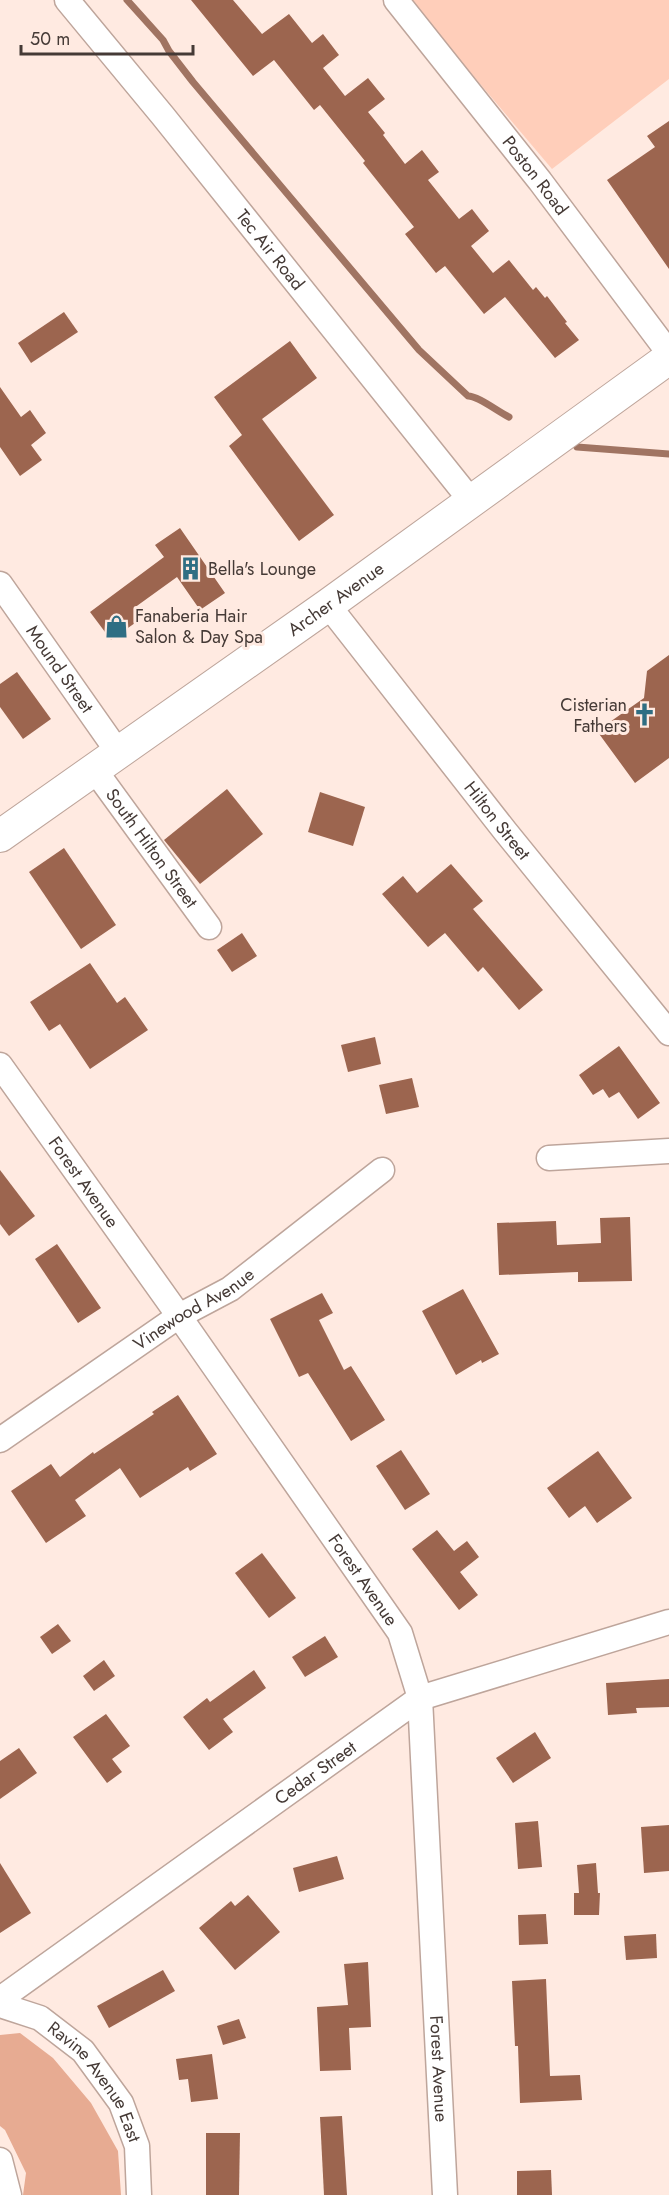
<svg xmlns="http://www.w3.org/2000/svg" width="669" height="2195" font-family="Jost,sans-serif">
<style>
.green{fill:#ffceba}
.forest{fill:#e7ab92}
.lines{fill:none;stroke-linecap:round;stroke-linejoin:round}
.stream{stroke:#a07462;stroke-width:7}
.building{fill:#9c654f}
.minor-casing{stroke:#bea59b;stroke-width:27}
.major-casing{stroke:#bea59b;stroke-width:34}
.minor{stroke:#fff;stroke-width:24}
.major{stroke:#fff;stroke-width:32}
.labels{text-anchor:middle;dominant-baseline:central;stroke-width:6;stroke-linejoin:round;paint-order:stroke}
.street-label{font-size:18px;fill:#453a36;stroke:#ffeae1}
.poi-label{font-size:18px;fill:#453a36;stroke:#ffeae1;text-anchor:start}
</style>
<rect width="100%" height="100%" fill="#ffeae1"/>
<polygon class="green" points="409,0 669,0 669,79 552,169"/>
<polygon class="forest" points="20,2033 53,2058 91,2103 118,2151 121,2195 23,2195 26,2173 5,2130 0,2126 0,2035"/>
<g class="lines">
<g class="stream">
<path d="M127,0L163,40L169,51L193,82L419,350L468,396C478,396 497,411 509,417"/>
<polyline points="577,447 669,454"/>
</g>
</g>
<g class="building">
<polygon points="191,0 233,0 262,34 289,14 312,43 323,34 339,55 323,68 345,96 368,78 385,99 368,112 385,133 383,135 405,164 422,150 439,172 428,180 459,219 472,209 489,231 471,246 493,273 509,260 533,290 536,287 545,298 547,296 567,322 565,323 579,340 555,358 505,297 484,314 445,266 436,273 405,234 414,227 363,163 365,161 320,105 314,110 274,60 253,76"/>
<polygon points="669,121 669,269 607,180 655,147 647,136"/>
<polygon points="64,312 78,332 31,363 18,343"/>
<polygon points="290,341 317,378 262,419 334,515 299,541 229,446 242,435 214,397"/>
<polygon points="0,387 21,417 30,410 46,433 31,445 42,460 20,476 0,447"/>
<polygon points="180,528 225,593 200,610 177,577 134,608 142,618 111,640 90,612 164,557 155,545"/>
<polygon points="669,655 669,758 635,783 597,731 644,698 647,671"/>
<polygon points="17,672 51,719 23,739 0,707 0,684"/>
<polygon points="227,789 263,834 200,884 164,840"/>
<polygon points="320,792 365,807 353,846 308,832"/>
<polygon points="64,848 116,925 81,949 29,872"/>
<polygon points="451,864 483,901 473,909 543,990 519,1010 483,967 478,972 445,933 428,947 382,894 403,876 417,893"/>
<polygon points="242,933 257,956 232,972 217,950"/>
<polygon points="90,963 117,1003 125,997 148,1030 90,1069 60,1024 49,1031 30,1002"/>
<polygon points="375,1037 381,1064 348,1072 341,1045"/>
<polygon points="619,1046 660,1103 638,1119 619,1092 609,1098 603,1089 593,1095 579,1075"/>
<polygon points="412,1078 419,1107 386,1114 379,1085"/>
<polygon points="0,1170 35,1216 9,1236 0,1224"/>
<polygon points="630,1217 632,1281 578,1282 578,1272 499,1275 497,1223 556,1221 557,1245 601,1243 600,1218"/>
<polygon points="57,1244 101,1308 78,1323 35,1259"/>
<polygon points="463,1289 499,1354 482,1363 481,1360 456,1375 422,1311"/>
<polygon points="322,1293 333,1313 319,1320 344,1370 351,1366 385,1420 351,1441 308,1373 299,1377 270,1319"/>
<polygon points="178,1395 217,1454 190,1471 188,1467 140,1498 120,1468 75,1500 86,1516 46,1543 11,1491 51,1464 60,1477 93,1452 94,1454 154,1414 152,1412"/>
<polygon points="401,1450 430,1494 405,1510 376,1466"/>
<polygon points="598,1451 632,1498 597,1523 585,1506 569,1518 547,1488"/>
<polygon points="437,1530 454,1551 467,1541 479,1557 460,1572 478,1595 459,1610 412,1549"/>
<polygon points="262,1553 296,1598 269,1618 235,1573"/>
<polygon points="58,1624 71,1641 52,1654 40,1637"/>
<polygon points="325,1636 338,1657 305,1677 292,1657"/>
<polygon points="104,1660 115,1676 94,1691 83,1676"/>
<polygon points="254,1670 266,1688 223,1719 233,1732 209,1750 183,1717 207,1698 210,1702"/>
<polygon points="669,1679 669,1707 636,1708 637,1713 608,1715 606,1683"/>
<polygon points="106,1714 130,1746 112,1759 122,1772 107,1783 73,1737"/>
<polygon points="535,1732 551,1758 513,1783 496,1758"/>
<polygon points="19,1748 37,1773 0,1799 0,1761"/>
<polygon points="538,1821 542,1867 518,1869 515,1823"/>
<polygon points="669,1825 669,1871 644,1873 641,1827"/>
<polygon points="337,1856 344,1879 299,1892 293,1868"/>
<polygon points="0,1863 31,1913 0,1933"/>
<polygon points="596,1863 598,1893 600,1893 599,1915 574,1915 574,1893 579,1893 577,1865"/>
<polygon points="248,1895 280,1932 235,1970 199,1928 231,1901 235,1906"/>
<polygon points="546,1914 548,1944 519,1945 518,1915"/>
<polygon points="656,1934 657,1958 626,1960 624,1936"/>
<polygon points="368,1962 371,2027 349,2028 351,2070 320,2071 317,2007 348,2005 344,1964"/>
<polygon points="163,1970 175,1991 109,2028 97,2006"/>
<polygon points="546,1979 550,2076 580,2075 582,2100 520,2103 518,2046 515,2046 512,1981"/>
<polygon points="239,2019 246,2038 223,2045 217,2026"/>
<polygon points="212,2054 218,2099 191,2102 188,2079 179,2080 176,2059"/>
<polygon points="342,2116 347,2195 324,2195 320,2117"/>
<polygon points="206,2133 240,2133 239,2195 206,2195"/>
<polygon points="551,2170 552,2195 517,2195 517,2171"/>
</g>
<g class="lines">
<defs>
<g id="minor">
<path id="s1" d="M67,0L163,116L472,502"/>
<path id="s2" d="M396,0L540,181L669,353"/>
<path id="s3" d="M0,584L118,752"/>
<path id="s4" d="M328,605L505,831L669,1033"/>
<path id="s5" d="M94,769L209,927"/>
<path id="s6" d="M0,1065L179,1316L400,1633L420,1698L445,2195"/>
<polyline points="549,1158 669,1151"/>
<path id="s7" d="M0,1440L179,1316L230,1289L382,1170"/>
<path id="s8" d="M0,1999L420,1698L669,1622"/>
<path id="s9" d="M0,2005L40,2018L83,2051L121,2103L137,2146L139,2195"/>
<polyline points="0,2160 9,2195"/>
</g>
<g id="major">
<path id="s10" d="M0,836L328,605L669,358"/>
</g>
</defs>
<use href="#minor" class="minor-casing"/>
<use href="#major" class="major-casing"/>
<use href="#minor" class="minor"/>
<use href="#major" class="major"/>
</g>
<defs>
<symbol id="building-bare" viewBox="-9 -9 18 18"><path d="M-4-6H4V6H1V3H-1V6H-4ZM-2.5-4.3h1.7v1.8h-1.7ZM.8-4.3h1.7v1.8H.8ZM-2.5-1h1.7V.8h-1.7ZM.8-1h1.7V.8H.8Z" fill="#2f6e83" stroke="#ffeae1" stroke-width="2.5" paint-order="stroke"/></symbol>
<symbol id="shop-bare" viewBox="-9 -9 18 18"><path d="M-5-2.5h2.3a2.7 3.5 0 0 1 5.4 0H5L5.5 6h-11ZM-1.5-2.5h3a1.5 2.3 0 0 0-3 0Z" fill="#2f6e83" stroke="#ffeae1" stroke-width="2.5" paint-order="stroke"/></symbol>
<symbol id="church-bare" viewBox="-9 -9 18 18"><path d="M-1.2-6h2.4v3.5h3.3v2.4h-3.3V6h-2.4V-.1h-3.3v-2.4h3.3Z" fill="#2f6e83" stroke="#ffeae1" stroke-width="2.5" paint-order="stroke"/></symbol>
</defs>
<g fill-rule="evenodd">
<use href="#building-bare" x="174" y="552" width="33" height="33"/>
<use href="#shop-bare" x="100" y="610" width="33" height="33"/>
<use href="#church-bare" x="628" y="698" width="33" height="33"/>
</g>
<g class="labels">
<g class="street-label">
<text stroke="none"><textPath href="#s2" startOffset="224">Poston Road</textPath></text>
<text stroke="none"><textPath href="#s1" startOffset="322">Tec Air Road</textPath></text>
<text stroke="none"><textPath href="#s10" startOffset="411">Archer Avenue</textPath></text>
<text stroke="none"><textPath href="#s3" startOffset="104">Mound Street</textPath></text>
<text stroke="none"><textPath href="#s4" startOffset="274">Hilton Street</textPath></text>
<text stroke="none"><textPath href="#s5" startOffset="98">South Hilton Street</textPath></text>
<text stroke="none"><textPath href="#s6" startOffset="144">Forest Avenue</textPath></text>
<text stroke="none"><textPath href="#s7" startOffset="234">Vinewood Avenue</textPath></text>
<text stroke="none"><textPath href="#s6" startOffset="630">Forest Avenue</textPath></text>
<text stroke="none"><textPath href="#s8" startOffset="388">Cedar Street</textPath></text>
<text stroke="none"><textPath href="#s6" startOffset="1134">Forest Avenue</textPath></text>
<text stroke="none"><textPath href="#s9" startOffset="128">Ravine Avenue East</textPath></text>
</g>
<g class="poi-label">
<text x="208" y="569">Bella's Lounge</text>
<text x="135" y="616">Fanaberia Hair<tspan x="135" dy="21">Salon &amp; Day Spa</tspan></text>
<text x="627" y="705" text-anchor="end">Cisterian<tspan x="627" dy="21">Fathers</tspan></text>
</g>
</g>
<path d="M21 45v9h172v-9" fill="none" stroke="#453a36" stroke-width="3"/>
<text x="30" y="45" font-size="18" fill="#453a36" stroke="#ffeae1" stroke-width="4.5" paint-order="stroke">50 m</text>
</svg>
